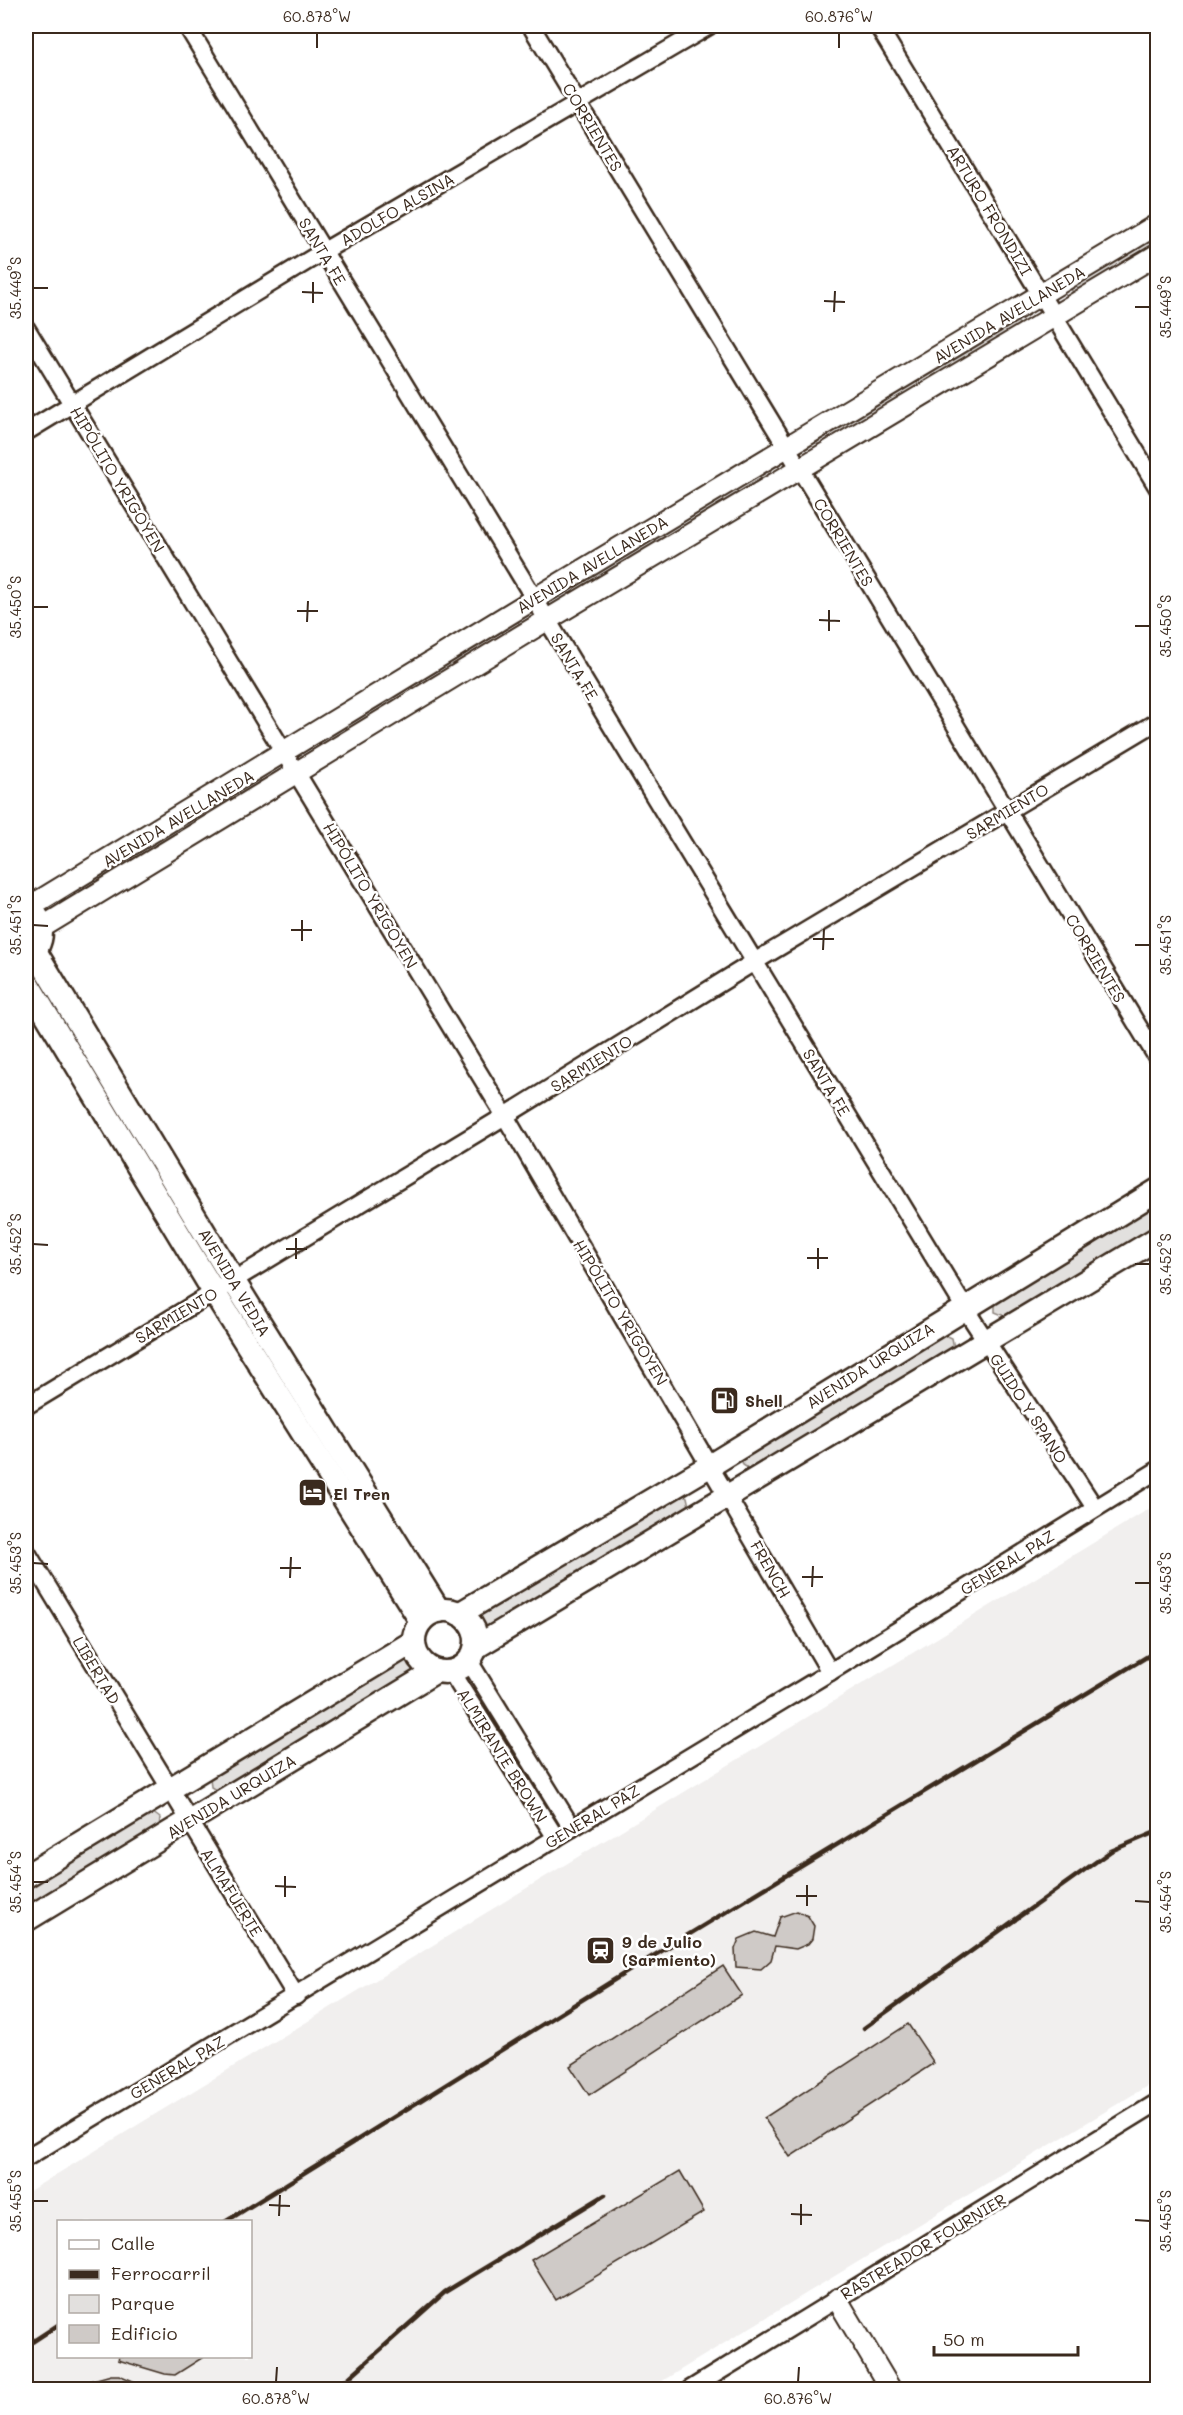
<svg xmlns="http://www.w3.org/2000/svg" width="1183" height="2415" font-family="Mali,sans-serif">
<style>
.built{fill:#f1efee;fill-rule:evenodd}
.green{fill:#e2e0de;stroke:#8e857e;stroke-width:1.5}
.building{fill:#cfcac7;stroke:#3b2a1e;stroke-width:1.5}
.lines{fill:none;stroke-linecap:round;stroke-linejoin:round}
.minor-casing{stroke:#3b2a1e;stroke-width:21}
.tertiary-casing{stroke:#3b2a1e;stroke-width:24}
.secondary-casing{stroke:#3b2a1e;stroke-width:27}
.minor{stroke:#fff;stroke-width:16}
.tertiary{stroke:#fff;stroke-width:20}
.secondary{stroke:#fff;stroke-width:22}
.rail{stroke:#3b2a1e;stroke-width:4.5}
.ticks{fill:none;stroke:#3b2a1e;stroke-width:2}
.labels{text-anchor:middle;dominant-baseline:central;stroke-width:5;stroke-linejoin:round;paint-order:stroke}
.street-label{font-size:16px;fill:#3b2a1e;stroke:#fff}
.poi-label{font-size:16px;font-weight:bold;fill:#3b2a1e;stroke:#fff;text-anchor:start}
.neatline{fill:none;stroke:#3b2a1e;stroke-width:2}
.ticks-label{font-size:15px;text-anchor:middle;fill:#3b2a1e}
</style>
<rect width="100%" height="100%" fill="#fff"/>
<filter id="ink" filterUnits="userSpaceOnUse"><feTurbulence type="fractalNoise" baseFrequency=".0167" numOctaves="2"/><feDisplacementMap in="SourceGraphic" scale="12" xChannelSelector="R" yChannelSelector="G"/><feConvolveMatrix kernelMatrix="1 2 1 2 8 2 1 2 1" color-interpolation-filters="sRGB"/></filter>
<g filter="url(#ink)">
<path class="built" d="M1157,1504V2080L649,2389L26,2390V2193ZM58,2222H250V2356H58Z"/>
<g class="green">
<polygon points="1157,231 1157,244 1078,292 1072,291 1071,288"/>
<polygon points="1017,320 1020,327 820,445 817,443 817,438"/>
<polygon points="767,469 770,476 573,595 567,592"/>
<polygon points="517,620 522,628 320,746 318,741"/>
<polygon points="257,778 263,782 62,903 60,898"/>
<polygon points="1157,1204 1157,1227 1007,1317 995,1312 995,1303 999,1298"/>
<polygon points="943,1334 952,1338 954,1348 751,1470 743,1465 741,1458"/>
<polygon points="681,1493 687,1497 689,1506 486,1629 477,1624 477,1614"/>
<polygon points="411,1656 421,1660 423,1666 219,1792 211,1787 210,1777"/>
<polygon points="475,1686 556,1814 552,1816 472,1689"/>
<polygon points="152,1812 160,1818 159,1828 26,1908 26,1884"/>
</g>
<g class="building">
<polygon points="797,1911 808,1916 814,1926 812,1939 808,1944 796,1949 775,1946 771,1960 761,1969 736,1967 735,1949 739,1939 756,1932 773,1937 780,1917"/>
<polygon points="723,1966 742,1995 589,2095 570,2066"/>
<polygon points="908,2024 934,2063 790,2157 764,2118"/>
<polygon points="680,2171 704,2212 556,2300 531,2260"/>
<polygon points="119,2356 205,2356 175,2375 165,2374 118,2360"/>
<polygon points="111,2375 119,2375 154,2390 76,2390 75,2385"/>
</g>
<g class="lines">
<defs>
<g id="minor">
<polyline points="187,26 964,1307 1095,1508"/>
<polyline points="531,26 1158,1059"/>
<polyline points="878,26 1158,488"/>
<polyline points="26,328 505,1116 830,1672"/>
<polyline points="26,432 324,251 709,26"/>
<polyline points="26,1406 505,1116 754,962 1158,721"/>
<polyline points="26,1551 296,1996"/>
<polyline points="469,1661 572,1828"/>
<polyline points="451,1672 556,1838"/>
<polyline points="26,2158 830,1672 1158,1470"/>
<polyline points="689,2390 1158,2102"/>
</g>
<g id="tertiary">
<polyline points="29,907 534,599 1158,224"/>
<polyline points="41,928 547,620 1158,254"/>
<polyline points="837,2299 891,2390"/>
</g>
<g id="secondary">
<path d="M26,905C46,918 46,946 26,959"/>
<polyline points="35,951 233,1280 439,1611"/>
<polyline points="26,981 214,1292 421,1621"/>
<circle cx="445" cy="1641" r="31"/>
<polyline points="459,1614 711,1465 1158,1190"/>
<polyline points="476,1647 1158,1238"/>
<polyline points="26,1876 413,1642"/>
<polyline points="26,1920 436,1671"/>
</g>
</defs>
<use href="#minor" class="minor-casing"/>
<use href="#tertiary" class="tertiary-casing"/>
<use href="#secondary" class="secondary-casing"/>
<use href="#minor" class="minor"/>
<use href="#tertiary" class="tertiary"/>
<use href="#secondary" class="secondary"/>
<g class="rail">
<polyline points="864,2028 1111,1851 1158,1831"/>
<polyline points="225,2222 622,1975 1158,1650"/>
<polyline points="26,2346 58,2325"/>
<polyline points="335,2390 445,2292 605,2195"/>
</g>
</g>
</g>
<path class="ticks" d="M317,48V33M839,48V33M33,288H48M302,292L323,293M824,301L845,302M313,303V282M1135,307H1150M834,312L835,291M33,607H48M297,611H318M819,620L840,621M307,622L308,601M1135,626H1150M829,631V610M33,925L48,926M291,930H312M813,939H834M302,941V920M1135,945H1150M823,950L824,929M33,1244L48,1245M286,1249H307M807,1258H828M296,1259V1238M1135,1264H1150M818,1269V1248M33,1563L48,1564M280,1568H301M802,1577H823M290,1578L291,1557M1135,1583H1150M812,1587L813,1566M33,1882H48M275,1886L296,1887M796,1896H817M285,1897V1876M1135,1901L1150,1902M807,1906V1885M33,2201H48M269,2205L290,2206M791,2214L812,2215M279,2216L280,2195M1135,2220L1150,2221M801,2225V2204M276,2382L277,2367M798,2382L799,2367"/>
<defs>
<symbol id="fuel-square" viewBox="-11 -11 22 22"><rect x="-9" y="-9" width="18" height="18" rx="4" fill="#3b2a1e" stroke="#fff"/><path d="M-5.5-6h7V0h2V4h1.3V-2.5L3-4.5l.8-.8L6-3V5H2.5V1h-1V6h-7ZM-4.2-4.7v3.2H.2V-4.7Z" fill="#fff"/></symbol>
<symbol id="hotel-square" viewBox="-11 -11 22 22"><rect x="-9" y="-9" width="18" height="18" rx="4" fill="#3b2a1e" stroke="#fff"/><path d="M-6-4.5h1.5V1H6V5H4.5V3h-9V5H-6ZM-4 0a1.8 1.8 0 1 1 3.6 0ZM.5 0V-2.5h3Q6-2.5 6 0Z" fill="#fff"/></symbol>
<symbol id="station-square" viewBox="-11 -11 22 22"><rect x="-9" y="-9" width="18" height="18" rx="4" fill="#3b2a1e" stroke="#fff"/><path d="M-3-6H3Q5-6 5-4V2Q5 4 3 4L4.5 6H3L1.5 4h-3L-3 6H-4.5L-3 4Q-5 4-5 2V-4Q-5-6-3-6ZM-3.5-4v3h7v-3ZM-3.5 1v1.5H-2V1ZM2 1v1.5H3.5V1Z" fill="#fff"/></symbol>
</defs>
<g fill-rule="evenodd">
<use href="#fuel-square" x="708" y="1384" width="33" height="33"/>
<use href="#hotel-square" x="296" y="1476" width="33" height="33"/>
<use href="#station-square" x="584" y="1934" width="33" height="33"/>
</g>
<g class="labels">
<g class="street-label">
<text transform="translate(593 127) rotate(59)">CORRIENTES</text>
<text transform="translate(397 209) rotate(-30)">ADOLFO ALSINA</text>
<text transform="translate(990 210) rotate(59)">ARTURO FRONDIZI</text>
<text transform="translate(323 251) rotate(59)">SANTA FE</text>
<text transform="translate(1009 314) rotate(-31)">AVENIDA AVELLANEDA</text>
<text transform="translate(118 479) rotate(59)">HIPÓLITO YRIGOYEN</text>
<text transform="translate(844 542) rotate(59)">CORRIENTES</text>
<text transform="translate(592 564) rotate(-31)">AVENIDA AVELLANEDA</text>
<text transform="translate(575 666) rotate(59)">SANTA FE</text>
<text transform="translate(1007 811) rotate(-31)">SARMIENTO</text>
<text transform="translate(178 818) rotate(-31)">AVENIDA AVELLANEDA</text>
<text transform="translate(371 895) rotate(59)">HIPÓLITO YRIGOYEN</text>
<text transform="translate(1096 958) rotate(59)">CORRIENTES</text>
<text transform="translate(591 1063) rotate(-32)">SARMIENTO</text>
<text transform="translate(827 1082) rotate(59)">SANTA FE</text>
<text transform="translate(235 1282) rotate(59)">AVENIDA VEDIA</text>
<text transform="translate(621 1312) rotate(59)">HIPÓLITO YRIGOYEN</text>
<text transform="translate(176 1315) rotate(-31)">SARMIENTO</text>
<text transform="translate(870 1365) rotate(-32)">AVENIDA URQUIZA</text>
<text transform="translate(1029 1408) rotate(57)">GUIDO Y SPANO</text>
<text transform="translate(1007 1562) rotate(-32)">GENERAL PAZ</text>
<text transform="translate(771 1569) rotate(60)">FRENCH</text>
<text transform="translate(97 1670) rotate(59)">LIBERTAD</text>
<text transform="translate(503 1755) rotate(58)">ALMIRANTE BROWN</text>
<text transform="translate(231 1796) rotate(-31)">AVENIDA URQUIZA</text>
<text transform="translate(592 1816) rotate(-31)">GENERAL PAZ</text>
<text transform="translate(232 1892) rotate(58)">ALMAFUERTE</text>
<text transform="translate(177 2067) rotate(-31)">GENERAL PAZ</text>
<text transform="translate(923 2246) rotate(-31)">RASTREADOR FOURNIER</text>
</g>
<g class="poi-label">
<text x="745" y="1400">Shell</text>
<text x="333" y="1493">El Tren</text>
<text x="622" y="1941">9 de Julio<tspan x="622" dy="18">(Sarmiento)</tspan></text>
</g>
</g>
<rect width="1183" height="2415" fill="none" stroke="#fff" stroke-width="66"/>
<rect x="57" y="2220" width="195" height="138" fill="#ffffff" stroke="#b1aaa5" stroke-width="1.5"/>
<rect x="69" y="2240" width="30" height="9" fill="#ffffff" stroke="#b1aaa5" stroke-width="1.5"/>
<text x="111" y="2250" font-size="18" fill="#3b2a1e">Calle</text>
<rect x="69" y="2270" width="30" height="9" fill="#3b2a1e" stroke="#b1aaa5" stroke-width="1.5"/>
<text x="111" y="2280" font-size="18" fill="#3b2a1e">Ferrocarril</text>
<rect x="69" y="2295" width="30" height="18" fill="#e2e0de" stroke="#b1aaa5" stroke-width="1.5"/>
<text x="111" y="2310" font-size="18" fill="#3b2a1e">Parque</text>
<rect x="69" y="2325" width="30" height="18" fill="#cfcac7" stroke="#b1aaa5" stroke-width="1.5"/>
<text x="111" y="2340" font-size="18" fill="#3b2a1e">Edificio</text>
<path d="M934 2346v9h144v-9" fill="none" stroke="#3b2a1e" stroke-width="3"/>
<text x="943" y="2346" font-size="18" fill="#3b2a1e" stroke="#ffffff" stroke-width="4.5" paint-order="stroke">50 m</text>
<rect x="33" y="33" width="1117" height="2349" class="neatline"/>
<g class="ticks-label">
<text x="317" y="22">60.878°W</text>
<text x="839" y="22">60.876°W</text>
<text transform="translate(16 288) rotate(-90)" y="5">35.449°S</text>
<text transform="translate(1166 307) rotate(-90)" y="5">35.449°S</text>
<text transform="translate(16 607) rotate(-90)" y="5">35.450°S</text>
<text transform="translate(1166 626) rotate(-90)" y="5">35.450°S</text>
<text transform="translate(16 925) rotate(-90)" y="5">35.451°S</text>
<text transform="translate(1166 945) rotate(-90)" y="5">35.451°S</text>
<text transform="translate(16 1244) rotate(-90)" y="5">35.452°S</text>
<text transform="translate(1166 1264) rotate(-90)" y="5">35.452°S</text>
<text transform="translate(16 1563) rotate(-90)" y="5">35.453°S</text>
<text transform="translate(1166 1583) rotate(-90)" y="5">35.453°S</text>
<text transform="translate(16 1882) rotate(-90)" y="5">35.454°S</text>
<text transform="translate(1166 1902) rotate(-90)" y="5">35.454°S</text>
<text transform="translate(16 2201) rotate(-90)" y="5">35.455°S</text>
<text transform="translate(1166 2221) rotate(-90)" y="5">35.455°S</text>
<text x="276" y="2404">60.878°W</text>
<text x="798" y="2404">60.876°W</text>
</g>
</svg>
